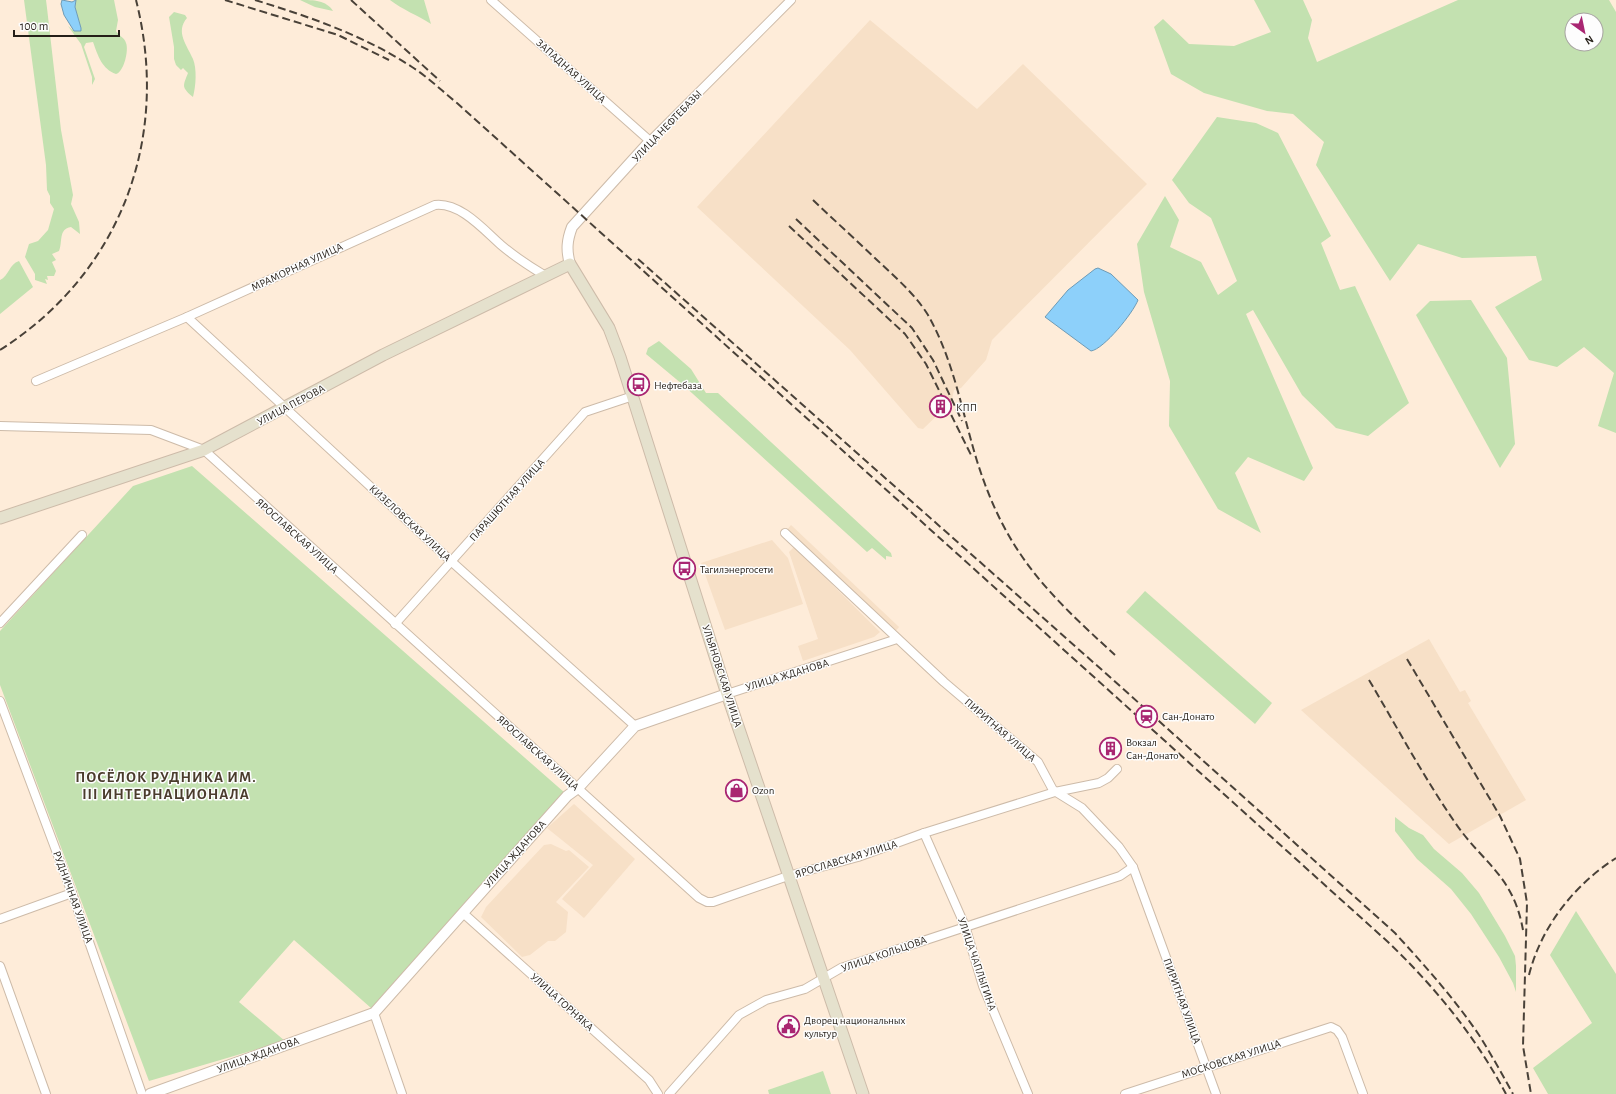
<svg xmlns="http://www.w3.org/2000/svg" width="1616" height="1094" font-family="'Alegreya Sans',sans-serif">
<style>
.built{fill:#f7e0c7}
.green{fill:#c3e1b0;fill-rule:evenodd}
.water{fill:#8dd0fa;stroke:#6e9bb6}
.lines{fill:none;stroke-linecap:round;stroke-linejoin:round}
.minor-casing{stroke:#cdbba9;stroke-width:10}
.tertiary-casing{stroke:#cdbba9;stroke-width:12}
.secondary-casing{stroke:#cdbba9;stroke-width:13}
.minor{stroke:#fff;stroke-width:8}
.tertiary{stroke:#fff;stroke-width:10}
.secondary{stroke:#e5e1cd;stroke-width:11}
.rail{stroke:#494138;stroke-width:2;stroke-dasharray:8 4;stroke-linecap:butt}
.labels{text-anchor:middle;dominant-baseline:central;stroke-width:3;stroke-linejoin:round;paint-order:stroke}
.street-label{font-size:11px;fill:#251f18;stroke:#fdfdfd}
.poi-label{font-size:11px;fill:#251f18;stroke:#fdfdfd;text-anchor:start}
.district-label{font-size:15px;font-weight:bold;letter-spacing:1px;fill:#4a3c2c;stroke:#fdfdfd}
</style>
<rect width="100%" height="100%" fill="#feecd9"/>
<g class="built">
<polygon points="870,20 977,109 1023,64 1147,184 992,340 986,360 961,388 954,390 952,399 947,406 923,429 918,428 850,350 697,207"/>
<polygon points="791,525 899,627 894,633 786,531"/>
<polygon points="772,540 788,558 803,604 725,630 701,563"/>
<polygon points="794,547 880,632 874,637 803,661 798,646 818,639 789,552"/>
<polygon points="1429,639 1460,692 1465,690 1471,701 1468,703 1526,800 1449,844 1301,710"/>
<polygon points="574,804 635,859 584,918 562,899 593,865 547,828"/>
<polygon points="551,844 566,851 569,850 589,867 556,902 568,912 566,932 555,941 548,941 530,955 522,957 481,917 486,907 544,845"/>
</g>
<g class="green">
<path d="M24,0H46L47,8L61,130L73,195L71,204L79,222L80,234L71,227C58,229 63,242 59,251L52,254L56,260L52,262L56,271L54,276H47L48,280L45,279L47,284L35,280V274L25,257L29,244L38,241L48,230L54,209L50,203V196L47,190L46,165Z"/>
<path d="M76,0H114L118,20L116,31C118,35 125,38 126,43C129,50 124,72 116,74C102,69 98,56 93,42L86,43L84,47L95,79L92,85V77L81,44L68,26L74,31H81V28L75,7Z"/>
<path d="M300,0C314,0 326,0 333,11L315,7Z"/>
<path d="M390,0H424L431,24C417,15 403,10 390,0Z"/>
<path d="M1254,0H1303L1312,20L1308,38L1317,62L1458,0H1609L1616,12V433L1598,426L1614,373L1584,347L1557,367L1529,360L1495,307L1542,280L1536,256L1462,258L1418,244L1390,281L1316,165L1324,142L1293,114L1267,111L1204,93L1171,74L1154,27L1163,19L1189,44L1234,46L1271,32ZM1572,20H1596V44H1572Z"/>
<path d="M174,12L185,15L187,18C175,32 187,45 193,59C197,69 196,86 193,97C181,87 183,86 188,73L183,68L181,70L176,65L174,59V47L169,17Z"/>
<polygon points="1217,117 1256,123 1278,133 1331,236 1321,243 1340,290 1355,286 1409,403 1368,436 1336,428 1302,395 1253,310 1246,314 1313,468 1304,481 1248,457 1235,473 1261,533 1218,509 1169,426 1170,381 1144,292 1137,244 1165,196 1179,220 1170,247 1201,262 1218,295 1237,281 1211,218 1189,203 1172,180"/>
<path d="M19,261L33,287L0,314V280C9,276 9,264 19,261Z"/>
<polygon points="1471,300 1507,358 1515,444 1500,468 1416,315 1430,301"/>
<polygon points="659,341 691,369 706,393 718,393 891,553 892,557 886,556 886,560 872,548 867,552 682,384 646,354 648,348"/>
<polygon points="192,466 565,793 371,1008 294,940 239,1002 285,1041 149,1081 0,685 0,631 133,486"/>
<polygon points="1145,591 1272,703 1255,724 1126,612"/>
<polygon points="1395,817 1409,828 1423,835 1434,849 1462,873 1479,893 1505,936 1515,956 1516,966 1516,992 1513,983 1499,957 1471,914 1451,889 1417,859 1395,831"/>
<polygon points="1576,911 1616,974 1616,1094 1548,1094 1533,1068 1592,1023 1550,955"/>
<polygon points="823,1071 831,1094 769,1094 768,1090"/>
</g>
<g class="water">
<polygon points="62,0 72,2 76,0 75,7 81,28 81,31 74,31 64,15 61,4"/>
<path d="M1098,268L1111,274L1138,300C1133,313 1104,349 1091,351L1045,317L1068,290L1095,269Z"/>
</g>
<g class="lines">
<defs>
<g id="minor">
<polyline points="491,0 650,141 791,0"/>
<polyline points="187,317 452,562 635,726"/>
<path d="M36,381L187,317L435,205C460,202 484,230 501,245C514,256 529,266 544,275"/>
<polyline points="0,426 151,430 204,450 699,898 707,902 713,902 788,876 858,857 924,833 1055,792 1099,783 1108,778 1117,769"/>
<polyline points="785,533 944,682 1038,762 1053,790 1082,808 1119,847 1133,867 1216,1094"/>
<polyline points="0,623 82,535"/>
<polyline points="395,624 585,412 633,396"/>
<polyline points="727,694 897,639"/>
<polyline points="0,701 72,893 142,1094"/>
<polyline points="924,833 965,926 983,986 1028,1094"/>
<polyline points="463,913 649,1080 658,1094"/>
<polyline points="0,919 72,893"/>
<polyline points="0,966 46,1094"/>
<polyline points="374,1013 402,1094"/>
<polyline points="669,1094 739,1015 766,1000 805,989 841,968 1120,876 1133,867"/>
<polyline points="1125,1094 1331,1027 1337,1030 1342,1037 1363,1094"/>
</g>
<g id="tertiary">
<path d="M570,264C566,250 567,240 572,227L650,141"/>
<polyline points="150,1094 374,1013 567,796 578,788 635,726 727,694"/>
</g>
<polyline id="secondary" points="0,518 204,450 383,355 570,264 609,328 620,357 727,694 863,1094"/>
</defs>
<use href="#minor" class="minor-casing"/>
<use href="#tertiary" class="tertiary-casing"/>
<use href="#secondary" class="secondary-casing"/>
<use href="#minor" class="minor"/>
<use href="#tertiary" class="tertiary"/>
<use href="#secondary" class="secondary"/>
<g class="rail">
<polyline points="225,0 338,35 389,60"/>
<path d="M255,0C310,17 363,35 412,67C428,77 442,91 457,103L1388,942C1435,987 1476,1037 1506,1094"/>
<polyline points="351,0 440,81"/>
<path d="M813,200C834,220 856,240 877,260C895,277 915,294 928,315C954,361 962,412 977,461C1006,553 1046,592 1115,655"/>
<polyline points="796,219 912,328 933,360 962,421"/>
<polyline points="789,226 905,334 926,364 972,457"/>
<path d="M638,259L1111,678L1395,933C1425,966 1454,998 1479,1035C1491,1054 1502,1074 1513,1094"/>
<path d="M0,350C121,273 171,138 136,0"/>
<polyline points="1407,659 1500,816 1520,859 1527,903 1523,1046 1531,1094"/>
<path d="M1369,680C1397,727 1423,776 1454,821C1482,863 1513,874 1523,930"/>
<path d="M1529,975C1541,927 1574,885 1616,858"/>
</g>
</g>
<defs>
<symbol id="bus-ring" viewBox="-11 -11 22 22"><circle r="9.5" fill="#fdfdfd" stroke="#a92672" stroke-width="1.5"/><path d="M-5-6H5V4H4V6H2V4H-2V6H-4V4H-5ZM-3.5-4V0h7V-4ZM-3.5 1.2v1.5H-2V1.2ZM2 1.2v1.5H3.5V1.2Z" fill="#a92672"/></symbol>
<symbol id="building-ring" viewBox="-11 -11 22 22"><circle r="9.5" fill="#fdfdfd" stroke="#a92672" stroke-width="1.5"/><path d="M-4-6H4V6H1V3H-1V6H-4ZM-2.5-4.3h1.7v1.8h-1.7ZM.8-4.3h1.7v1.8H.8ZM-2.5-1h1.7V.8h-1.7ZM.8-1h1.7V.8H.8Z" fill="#a92672"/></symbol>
<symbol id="station-ring" viewBox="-11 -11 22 22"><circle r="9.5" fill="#fdfdfd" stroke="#a92672" stroke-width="1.5"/><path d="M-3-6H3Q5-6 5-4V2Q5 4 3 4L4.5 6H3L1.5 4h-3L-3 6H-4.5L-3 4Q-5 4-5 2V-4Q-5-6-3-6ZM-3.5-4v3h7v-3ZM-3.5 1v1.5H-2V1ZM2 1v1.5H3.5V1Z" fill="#a92672"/></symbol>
<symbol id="shop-ring" viewBox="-11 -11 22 22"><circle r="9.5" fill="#fdfdfd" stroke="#a92672" stroke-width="1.5"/><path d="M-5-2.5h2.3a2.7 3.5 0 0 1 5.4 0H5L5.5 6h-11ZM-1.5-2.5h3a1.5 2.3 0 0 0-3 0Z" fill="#a92672"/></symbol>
<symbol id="civic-ring" viewBox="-11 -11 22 22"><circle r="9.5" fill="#fdfdfd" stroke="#a92672" stroke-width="1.5"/><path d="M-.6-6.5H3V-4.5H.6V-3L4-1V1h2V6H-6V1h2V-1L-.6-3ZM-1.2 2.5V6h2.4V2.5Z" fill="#a92672"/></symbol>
</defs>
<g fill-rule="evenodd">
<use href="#bus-ring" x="626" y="372" width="25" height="25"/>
<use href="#building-ring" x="928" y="394" width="25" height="25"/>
<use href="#bus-ring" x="672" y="556" width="25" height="25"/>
<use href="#station-ring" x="1134" y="704" width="25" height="25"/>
<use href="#building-ring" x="1098" y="736" width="25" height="25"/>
<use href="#shop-ring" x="724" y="778" width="25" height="25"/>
<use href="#civic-ring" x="776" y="1014" width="25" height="25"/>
</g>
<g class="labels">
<g class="street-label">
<text transform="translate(571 71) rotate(42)">ЗАПАДНАЯ УЛИЦА</text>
<text transform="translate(667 126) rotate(-46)">УЛИЦА НЕФТЕБАЗЫ</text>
<text transform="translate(297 267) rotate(-25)">МРАМОРНАЯ УЛИЦА</text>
<text transform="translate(291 405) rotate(-28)">УЛИЦА ПЕРОВА</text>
<text transform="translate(507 500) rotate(-48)">ПАРАШЮТНАЯ УЛИЦА</text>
<text transform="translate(410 523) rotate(43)">КИЗЕЛОВСКАЯ УЛИЦА</text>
<text transform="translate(297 536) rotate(42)">ЯРОСЛАВСКАЯ УЛИЦА</text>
<text transform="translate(787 675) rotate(-17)">УЛИЦА ЖДАНОВА</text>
<text transform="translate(722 676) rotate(72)">УЛЬЯНОВСКАЯ УЛИЦА</text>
<text transform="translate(1000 730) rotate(41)">ПИРИТНАЯ УЛИЦА</text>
<text transform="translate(538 753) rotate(42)">ЯРОСЛАВСКАЯ УЛИЦА</text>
<text transform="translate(515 854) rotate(-48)">УЛИЦА ЖДАНОВА</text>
<text transform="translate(846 859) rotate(-17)">ЯРОСЛАВСКАЯ УЛИЦА</text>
<text transform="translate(73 897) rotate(70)">РУДНИЧНАЯ УЛИЦА</text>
<text transform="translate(884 954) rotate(-19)">УЛИЦА КОЛЬЦОВА</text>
<text transform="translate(977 964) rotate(71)">УЛИЦА ЧАПЛЫГИНА</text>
<text transform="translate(1182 1001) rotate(70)">ПИРИТНАЯ УЛИЦА</text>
<text transform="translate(562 1002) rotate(42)">УЛИЦА ГОРНЯКА</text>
<text transform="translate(258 1055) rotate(-20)">УЛИЦА ЖДАНОВА</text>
<text transform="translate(1231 1059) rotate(-18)">МОСКОВСКАЯ УЛИЦА</text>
</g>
<g class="poi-label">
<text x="654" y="385">Нефтебаза</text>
<text x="956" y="407">КПП</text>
<text x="700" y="569">Тагилэнергосети</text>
<text x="1162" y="716">Сан-Донато</text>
<text x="1126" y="742">Вокзал<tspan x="1126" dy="13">Сан-Донато</tspan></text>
<text x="752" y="790">Ozon</text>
<text x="804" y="1020">Дворец национальных<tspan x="804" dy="13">культур</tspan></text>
</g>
<g class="district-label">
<text x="166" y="777">ПОСЁЛОК РУДНИКА ИМ.<tspan x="166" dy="17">III ИНТЕРНАЦИОНАЛА</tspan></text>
</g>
</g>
<g transform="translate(1584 32) rotate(147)"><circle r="19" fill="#fdfdfd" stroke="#a7a4a1"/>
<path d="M0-3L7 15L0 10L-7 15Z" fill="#a92672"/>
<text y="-6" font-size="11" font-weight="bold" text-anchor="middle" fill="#251f18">N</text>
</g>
<path d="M14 30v6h105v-6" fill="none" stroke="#251f18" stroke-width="2"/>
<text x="20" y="30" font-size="12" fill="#251f18" stroke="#fdfdfd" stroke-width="3" paint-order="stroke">100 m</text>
</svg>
